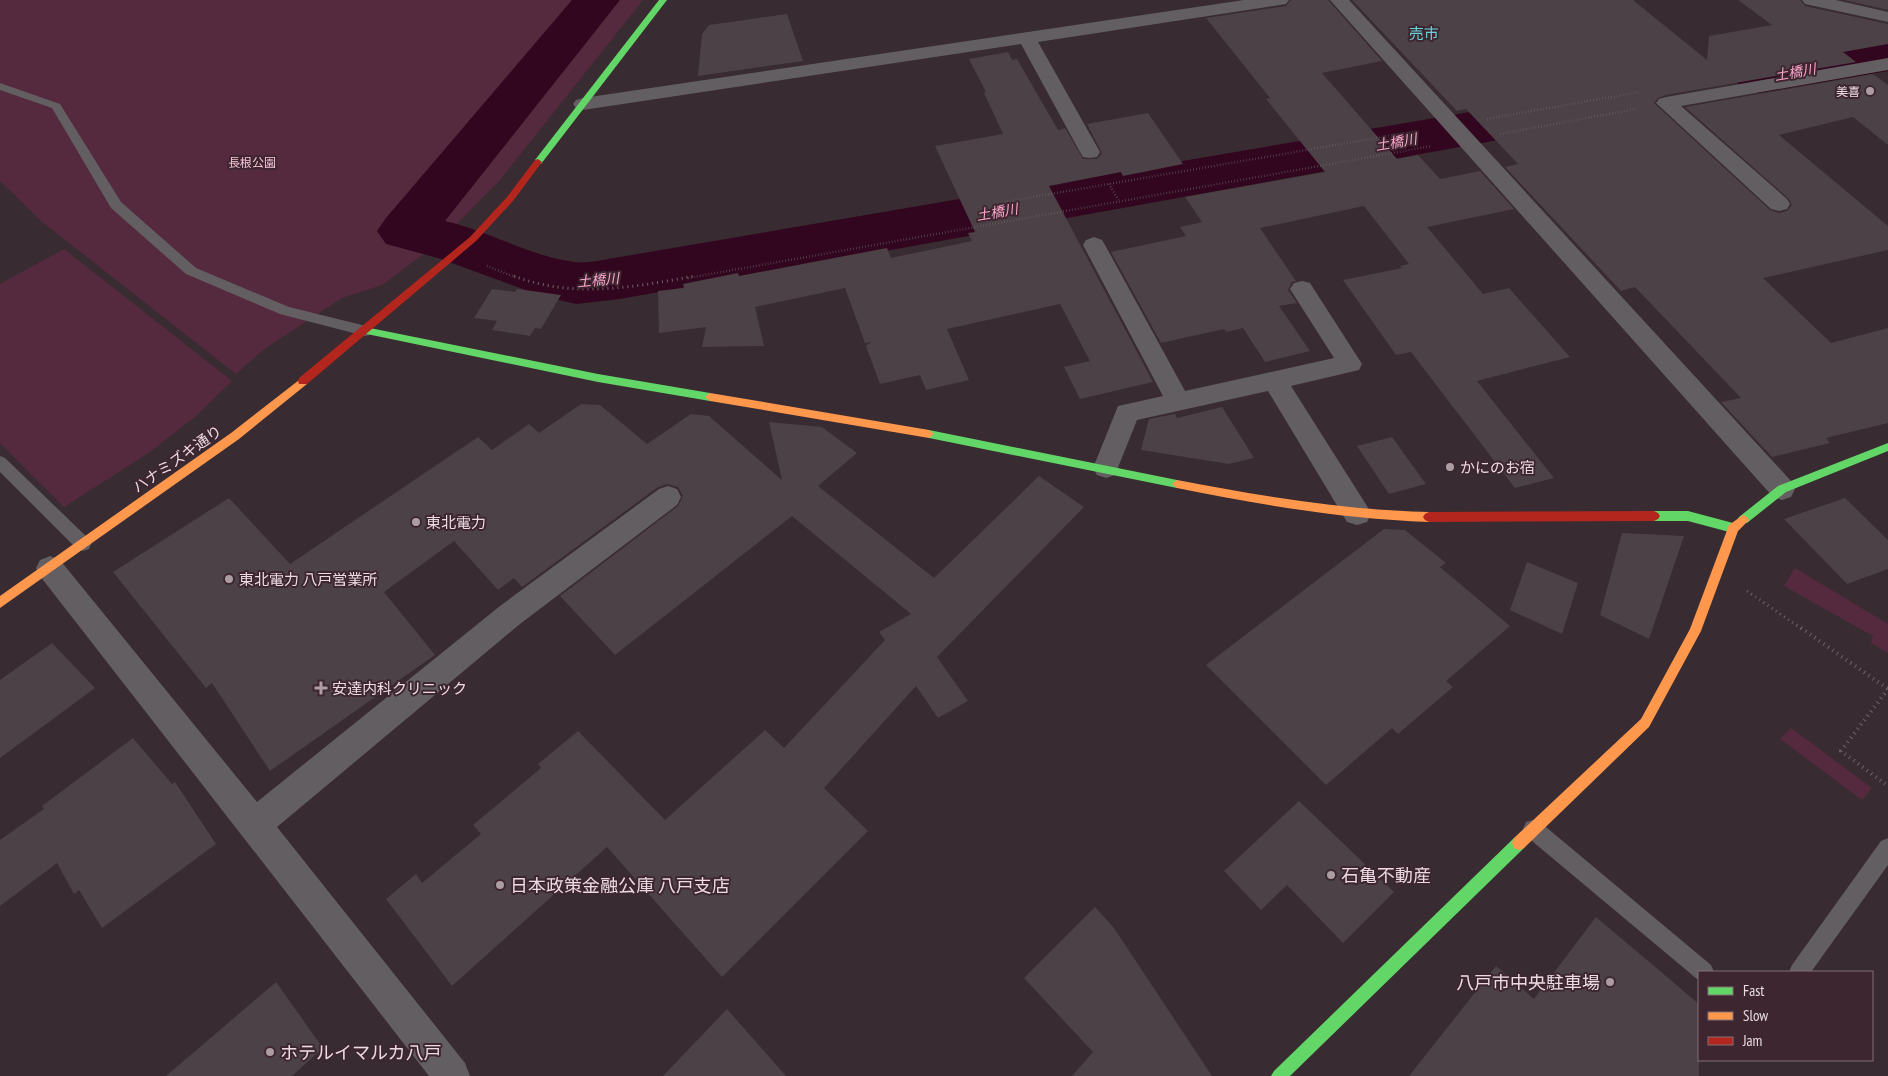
<svg xmlns="http://www.w3.org/2000/svg" width="1888" height="1076" font-family="'PT Sans Narrow','Noto Sans JP',sans-serif">
<style>
.green{fill:#552a3e}
.lines{fill:none;stroke-linecap:round;stroke-linejoin:round}
.river{fill:#32061e;fill-rule:evenodd}
.building{fill:#4c4146}
.path-far2{stroke:#6b6567;stroke-width:2.5;stroke-dasharray:0.5 2.5;stroke-linecap:butt}
.path-far1{stroke:#6b6567;stroke-width:3;stroke-dasharray:1 4;stroke-linecap:butt}
.path{stroke:#6b6567;stroke-width:4;stroke-dasharray:1 4.5;stroke-linecap:butt}
.lane{fill:#635e61;fill-rule:evenodd}
.street{fill:#635e61;fill-rule:evenodd}
.fast{fill:#63d668;fill-rule:evenodd}
.slow{fill:#ff974d;fill-rule:evenodd}
.jam{fill:#b3261e;fill-rule:evenodd}
.poi-dot{fill:#ac9da3;stroke:#3d2630;stroke-width:2}
.labels{text-anchor:middle;dominant-baseline:central;stroke-width:4;stroke-linejoin:round;paint-order:stroke}
.far-poi-label{font-size:12px;fill:#ebdbe1;stroke:#3d2630;text-anchor:end}
.far-park-label{font-size:12px;fill:#f8c3d9;stroke:#3d2630}
.far-water-label{font-size:14px;font-style:italic;fill:#fda7cd;stroke:#3d2630}
.far-quarter-label{font-size:15px;fill:#66d2da;stroke:#3d2630}
.street-label{font-size:15px;fill:#ebdbe1;stroke:#3d2630}
.poi-label{font-size:15px;fill:#ebdbe1;stroke:#3d2630;text-anchor:start}
.near-poi-label{font-size:18px;fill:#ebdbe1;stroke:#3d2630;text-anchor:start}
</style>
<rect width="100%" height="100%" fill="#382b31"/>
<g class="green">
<polygon points="0,0 643,0 499,181 436,245 382,285 342,298 263,350 236,374 41,221 0,181"/>
<polygon points="64,249 232,381 196,416 150,452 64,507 0,443 0,284"/>
<polygon points="1795,568 1888,624 1888,653 1871,643 1873,636 1784,586"/>
<polygon points="1791,728 1872,788 1862,800 1780,739"/>
</g>
<g class="lines">
<g class="river">
<path d="M572,0H620L445,221C489,231 529,256 574,262C588,264 606,259 620,257L1581,93L1599,98L1607,109L1599,120L1581,125L620,299L576,304L542,296L438,258L386,244L377,231L386,218Z"/>
<polygon points="1888,41 1888,71 1759,93 1741,89 1734,78 1741,67 1759,63"/>
</g>
</g>
<g class="building">
<polygon points="1291,0 1328,0 1382,61 1322,73 1397,159 1418,155 1440,179 1480,171 1514,209 1427,227 1483,294 1509,288 1570,357 1477,381 1554,478 1515,488 1411,352 1396,355 1343,280 1402,268 1400,266 1409,264 1364,206 1260,228 1296,281 1292,282 1288,290 1297,303 1279,306 1310,351 1265,362 1243,328 1227,332 1224,329 1161,343 1111,252 1186,236 1180,227 1202,222 1185,197 1325,172 1266,99 1270,98 1206,18 1286,6"/>
<polygon points="1352,0 1633,0 1707,60 1709,36 1772,25 1738,0 1800,0 1805,6 1888,24 1888,44 1843,52 1856,62 1666,95 1658,98 1654,103 1770,210 1779,213 1787,211 1792,205 1788,198 1685,107 1873,74 1888,85 1888,145 1853,117 1779,135 1888,226 1888,250 1763,278 1831,343 1888,328 1888,423 1826,438 1830,443 1772,457 1721,402 1741,398 1635,287 1621,291 1505,167 1518,164 1466,109 1457,111"/>
<polygon points="1844,0 1888,0 1888,10"/>
<polygon points="787,14 803,61 698,76 702,34 709,25"/>
<polygon points="1008,52 1012,60 1017,59 1058,130 1065,128 1083,159 1097,159 1102,153 1087,124 1148,113 1183,164 1123,176 1121,172 1049,186 1153,382 1080,399 1064,367 1090,361 1060,304 947,329 969,380 926,390 920,375 880,384 866,346 871,342 865,343 845,288 755,307 764,346 702,347 706,327 659,333 658,291 684,288 683,284 738,273 739,276 887,248 891,258 972,241 968,233 975,232 935,146 1003,134 984,93 986,92 969,59"/>
<polygon points="492,289 515,292 517,289 561,295 541,329 535,328 530,336 492,330 497,321 474,318"/>
<polygon points="581,404 600,405 647,444 691,414 709,416 782,480 769,422 822,427 857,453 818,486 934,578 1039,476 1084,507 937,657 968,701 938,718 916,686 824,788 868,831 722,977 607,847 452,986 386,899 416,874 422,883 481,834 473,825 541,768 538,764 578,731 665,820 765,730 784,748 885,640 879,632 911,614 792,516 615,655 560,596 678,506 683,496 678,487 667,484 658,487 522,587 514,578 498,590 454,541 384,592 435,655 270,771 212,683 206,688 113,572 229,498 290,564 478,437 492,450 529,424 539,433"/>
<polygon points="1222,407 1254,458 1229,464 1141,450 1149,419 1175,414 1177,418"/>
<polygon points="1392,437 1426,484 1389,494 1357,446"/>
<polygon points="1845,498 1888,540 1888,569 1847,584 1784,519"/>
<polygon points="1384,529 1405,530 1446,563 1440,567 1510,626 1446,681 1453,687 1398,734 1392,728 1326,785 1206,665"/>
<polygon points="1622,533 1684,536 1649,639 1600,615"/>
<polygon points="1527,562 1578,583 1562,634 1510,610"/>
<polygon points="52,643 95,688 0,758 0,680"/>
<polygon points="133,738 172,784 175,782 216,844 102,928 79,890 74,894 57,863 0,906 0,840 44,809 42,806"/>
<polygon points="1299,801 1394,892 1343,943 1287,885 1261,910 1224,871"/>
<polygon points="1095,907 1114,928 1212,1076 1072,1076 1093,1052 1024,978"/>
<polygon points="1596,917 1699,1004 1699,1076 1409,1076 1496,966 1534,999"/>
<polygon points="276,982 323,1048 292,1076 166,1076"/>
<polygon points="727,1009 786,1076 663,1076"/>
</g>
<g class="lines">
<g class="path-far2">
<polyline points="1487,119 1639,92"/>
<polyline points="1500,134 1636,109"/>
<polyline points="1109,184 1119,201"/>
<polyline points="1004,202 1417,131"/>
<polyline points="487,266 517,278"/>
<polyline points="688,278 1432,146"/>
</g>
<g class="path-far1">
<path d="M514,276C574,299 634,287 695,276"/>
<polyline points="1747,591 1802,629"/>
</g>
<g class="path">
<polyline points="1801,628 1888,689"/>
<polyline points="1888,689 1841,751 1888,786"/>
</g>
<g class="lane">
<polygon points="0,83 60,104 121,202 196,268 289,307 370,327 372,331 370,335 365,336 280,314 186,274 111,208 52,108 0,90"/>
<polygon points="0,456 5,458 89,539 91,544 89,549 83,551 77,549 0,472"/>
<polygon points="1533,820 1540,822 1711,965 1714,972 1699,972 1699,980 1697,979 1526,836 1523,829 1526,822"/>
<polygon points="1888,838 1888,865 1811,972 1789,972 1792,965 1881,841"/>
</g>
<g class="street">
<polygon points="1244,0 1289,0 1286,4 1280,5 1038,42 1100,152 1097,157 1090,158 1083,157 1080,152 1021,44 583,110 576,108 573,104 576,100 583,98"/>
<polygon points="1330,0 1349,0 1791,481 1795,489 1791,497 1782,500 1773,497"/>
<polygon points="1802,0 1836,0 1888,12 1888,22 1805,4"/>
<polygon points="1888,58 1888,70 1681,106 1787,199 1790,204 1787,209 1779,211 1771,209 1656,103 1659,99 1666,97"/>
<polygon points="1094,237 1102,240 1105,245 1185,391 1334,358 1290,289 1294,283 1302,281 1310,283 1362,364 1359,370 1291,386 1367,506 1371,514 1367,522 1357,525 1347,522 1268,391 1137,420 1115,475 1106,478 1097,475 1093,468 1118,406 1163,396 1083,245 1086,240"/>
<polygon points="668,486 677,489 681,497 677,505 520,624 277,827 465,1063 470,1076 429,1076 40,576 36,568 40,560 50,556 60,560 257,802 500,606 659,489"/>
</g>
<g class="fast">
<polygon points="659,0 667,0 541,164 535,164 535,160"/>
<polygon points="365,327 598,374 710,393 715,397 710,401 598,382 362,333 360,331 362,329"/>
<polygon points="929,430 1177,480 1182,484 1177,488 929,438 924,434"/>
<polygon points="1888,443 1888,451 1786,492 1747,523 1739,523 1737,520 1739,517 1778,486"/>
<polygon points="1654,511 1688,511 1733,523 1737,525 1739,528 1737,531 1733,533 1688,521 1654,521 1650,519 1648,516 1650,513"/>
<polygon points="1519,836 1524,838 1526,843 1524,848 1290,1076 1271,1076 1274,1071 1514,838"/>
</g>
<g class="slow">
<polygon points="303,377 307,378 308,381 307,384 239,439 0,608 0,596 231,433"/>
<polygon points="710,393 929,430 934,434 929,438 710,401 705,397"/>
<path d="M1177,480C1261,496 1344,510 1429,512L1433,514L1435,517L1433,520L1429,522C1344,519 1261,505 1177,488L1172,484Z"/>
<polygon points="1743,515 1747,517 1749,520 1738,531 1701,631 1649,727 1524,848 1519,850 1514,848 1512,843 1514,838 1641,719 1690,629 1729,525"/>
</g>
<g class="jam">
<polygon points="538,159 542,162 513,201 476,241 307,384 299,384 298,381 299,378 470,237 507,197 535,160"/>
<polygon points="1654,511 1658,513 1660,516 1658,519 1654,521 1429,522 1425,520 1423,517 1425,514 1429,512"/>
</g>
</g>
<g class="poi-dot">
<circle cx="1870" cy="91" r="5"/>
<circle cx="1450" cy="467" r="5"/>
<circle cx="416" cy="522" r="5"/>
<circle cx="229" cy="579" r="5"/>
<path d="M318.5 680.5h5v5h5v5h-5v5h-5v-5h-5v-5h5z"/>
<circle cx="1331" cy="875" r="5"/>
<circle cx="500" cy="885" r="5"/>
<circle cx="1610" cy="982" r="5"/>
<circle cx="270" cy="1052" r="5"/>
</g>
<g class="labels">
<g class="far-poi-label">
<text x="1860" y="91">美喜</text>
</g>
<g class="far-park-label">
<text x="252" y="162">長根公園</text>
</g>
<g class="far-water-label">
<text transform="translate(1795 72) rotate(-10)">土橋川</text>
<text transform="translate(1396 142) rotate(-10)">土橋川</text>
<text transform="translate(997 212) rotate(-10)">土橋川</text>
<text transform="translate(598 280) rotate(-5)">土橋川</text>
</g>
<g class="far-quarter-label">
<text x="1424" y="33">売市</text>
</g>
<g class="street-label">
<text transform="translate(177 459) rotate(-35)">ハナミズキ通り</text>
</g>
<g class="poi-label">
<text x="1460" y="467">かにのお宿</text>
<text x="426" y="522">東北電力</text>
<text x="239" y="579">東北電力 八戸営業所</text>
<text x="332" y="688">安達内科クリニック</text>
</g>
<g class="near-poi-label">
<text x="1341" y="875">石亀不動産</text>
<text x="510" y="885">日本政策金融公庫 八戸支店</text>
<text x="1600" y="982" text-anchor="end">八戸市中央駐車場</text>
<text x="280" y="1052">ホテルイマルカ八戸</text>
</g>
</g>
<rect x="1698" y="971" width="175" height="90" fill="#3d2630" stroke="#836e77"/>
<rect x="1708" y="987" width="25" height="8" fill="#63d668" stroke="#836e77"/>
<text x="1743" y="996" font-size="15" fill="#ebdbe1">Fast</text>
<rect x="1708" y="1012" width="25" height="8" fill="#ff974d" stroke="#836e77"/>
<text x="1743" y="1021" font-size="15" fill="#ebdbe1">Slow</text>
<rect x="1708" y="1037" width="25" height="8" fill="#b3261e" stroke="#836e77"/>
<text x="1743" y="1046" font-size="15" fill="#ebdbe1">Jam</text>
</svg>
